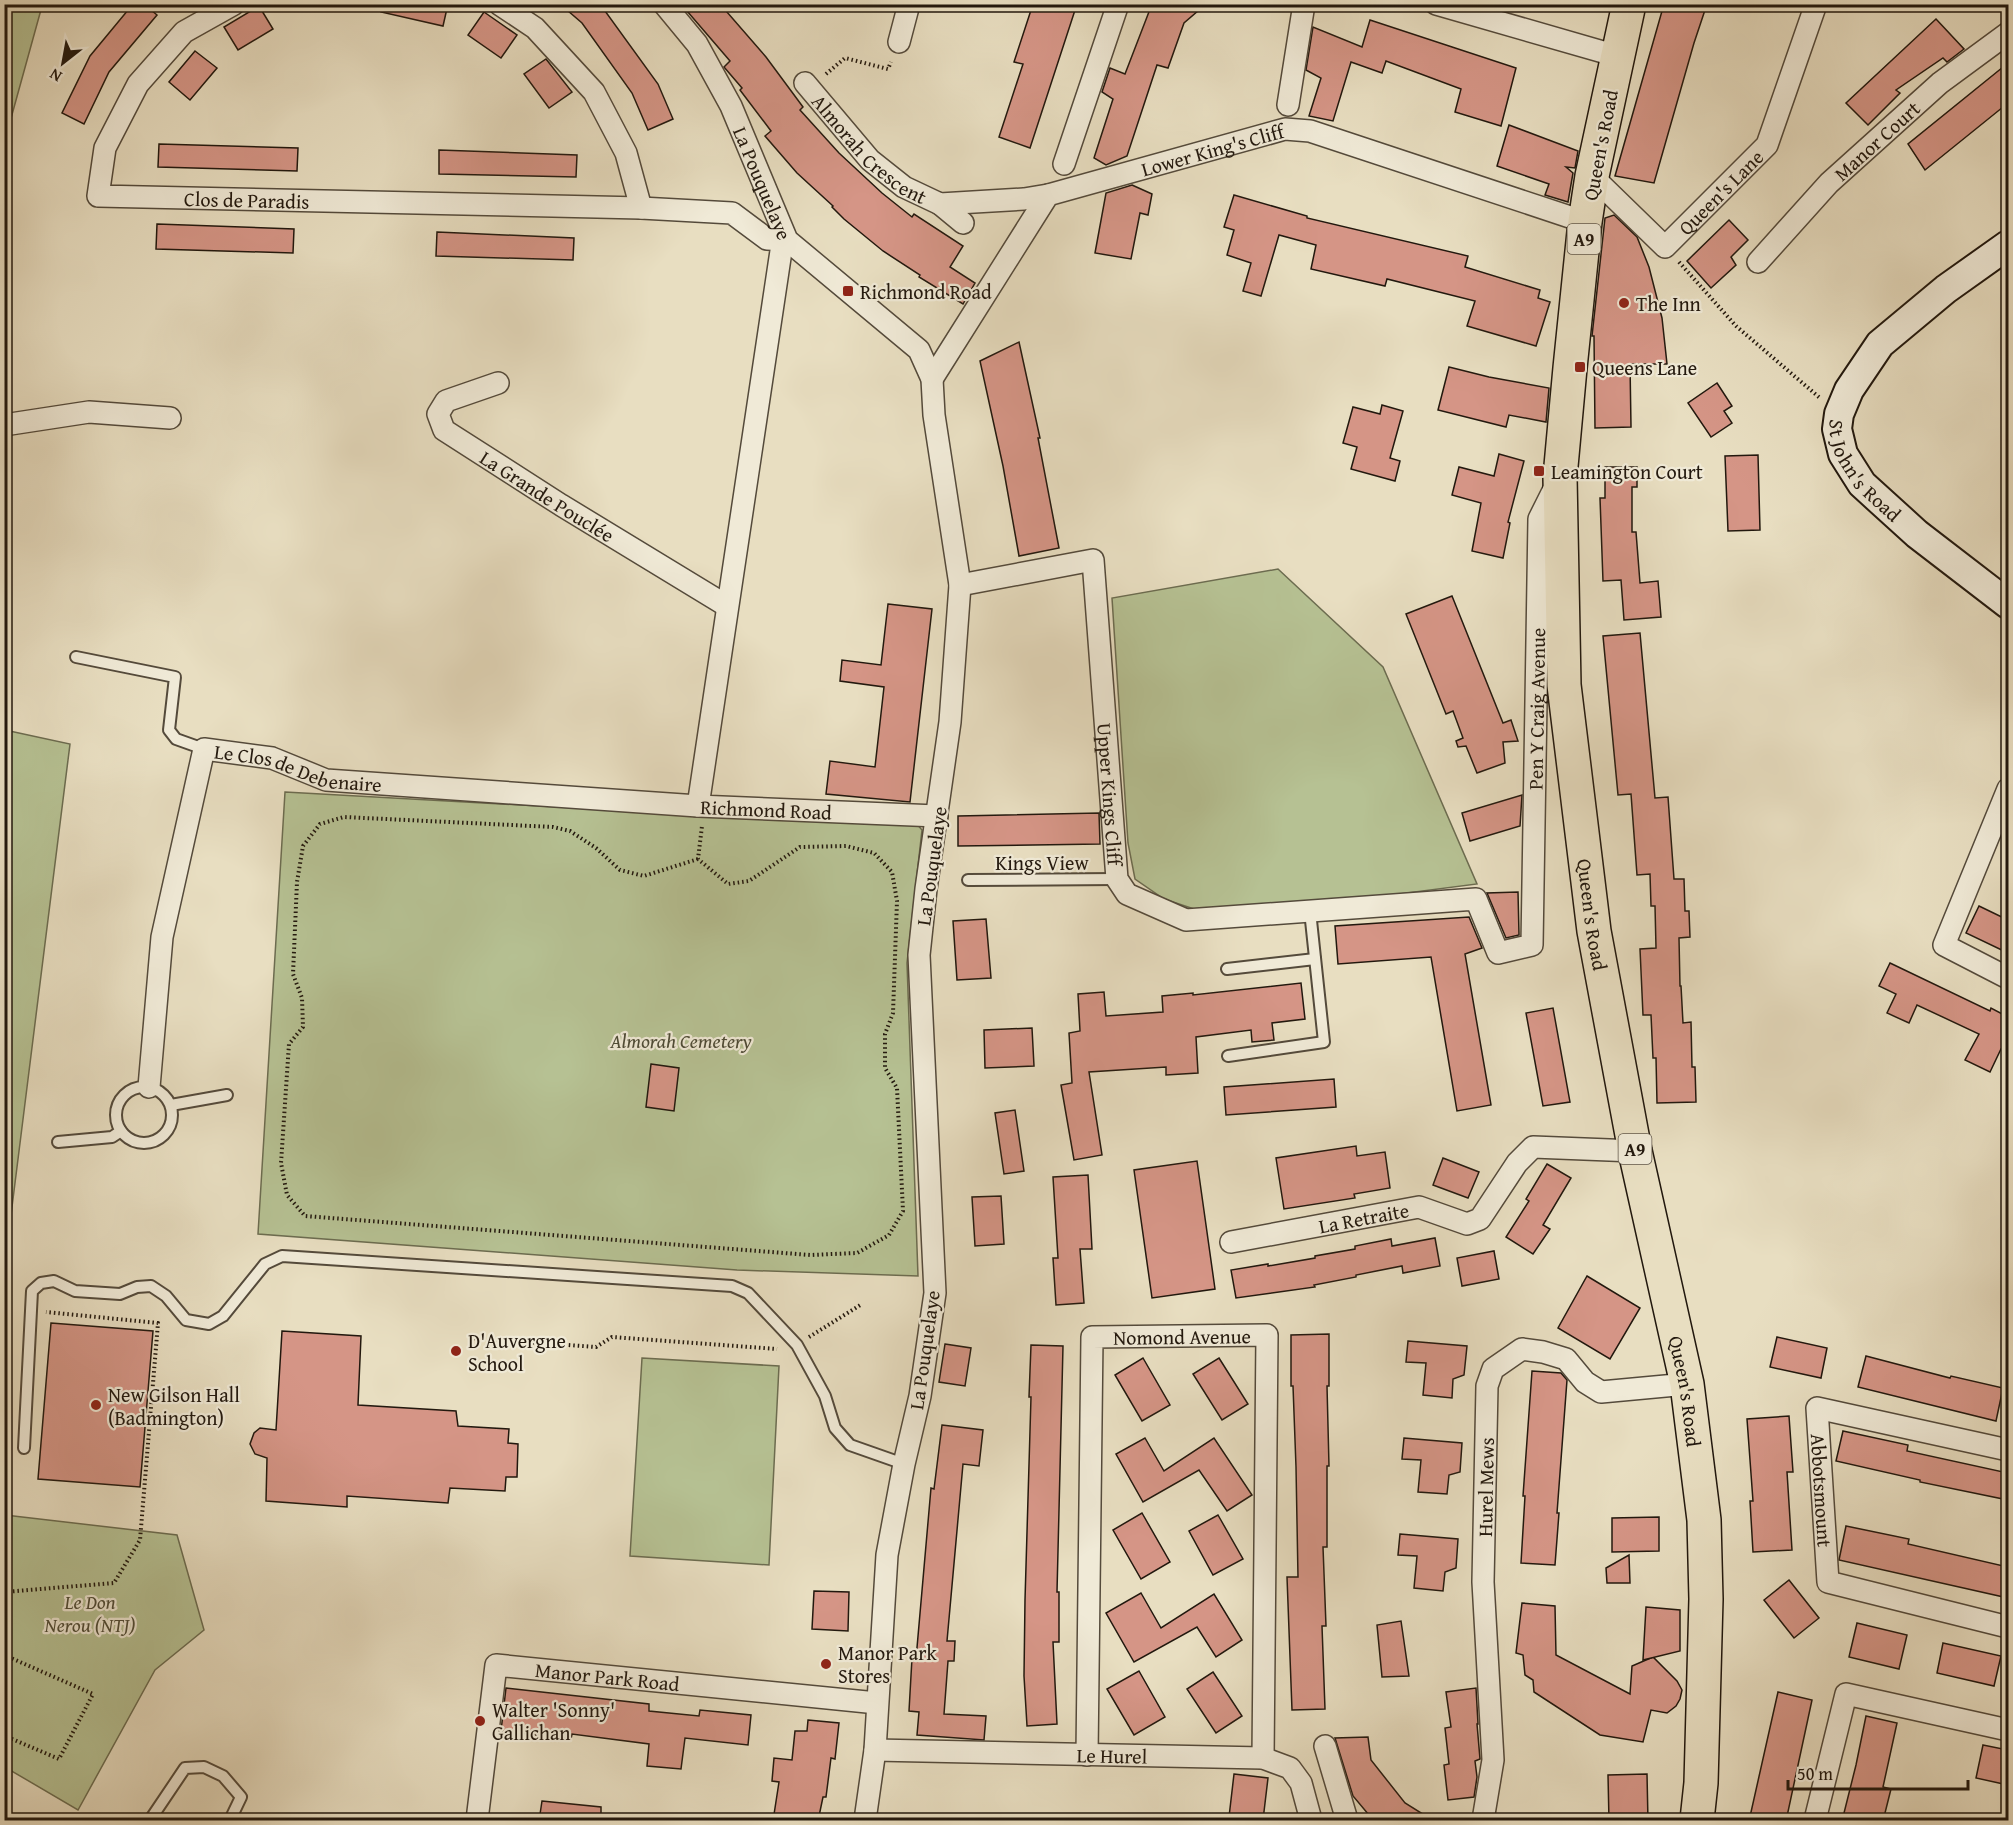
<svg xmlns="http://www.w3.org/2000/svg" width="2013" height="1825" font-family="'Gentium Book Plus',serif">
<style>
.green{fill:#b6c193;stroke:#6c6c50;stroke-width:1.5}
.building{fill:#d59586;stroke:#22180e;stroke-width:1.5}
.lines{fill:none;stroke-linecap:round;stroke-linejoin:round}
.lane-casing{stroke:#544a3b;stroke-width:14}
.street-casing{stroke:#544a3b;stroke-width:24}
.secondary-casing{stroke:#22180e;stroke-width:32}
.primary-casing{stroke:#22180e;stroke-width:36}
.path{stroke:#22180e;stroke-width:4;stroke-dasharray:1.5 3;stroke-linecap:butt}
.lane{stroke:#f0ead7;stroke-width:10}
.street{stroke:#f0ead7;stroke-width:21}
.secondary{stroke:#f0ead7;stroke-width:28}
.primary{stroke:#e8dec1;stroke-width:33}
.poi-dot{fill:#8f2418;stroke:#f0ead7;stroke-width:2}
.labels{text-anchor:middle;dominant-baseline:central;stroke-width:4.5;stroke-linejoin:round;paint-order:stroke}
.shield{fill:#f0ead7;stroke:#60574a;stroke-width:1.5}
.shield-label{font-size:18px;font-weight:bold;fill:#22180e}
.street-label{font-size:20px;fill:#22180e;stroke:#f0ead7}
.poi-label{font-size:20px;fill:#22180e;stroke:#f0ead7;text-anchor:start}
.park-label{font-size:20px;font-style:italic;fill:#4e4b36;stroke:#f0ead7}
</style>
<rect width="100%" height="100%" fill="#e8dec1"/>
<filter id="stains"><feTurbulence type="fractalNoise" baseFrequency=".00333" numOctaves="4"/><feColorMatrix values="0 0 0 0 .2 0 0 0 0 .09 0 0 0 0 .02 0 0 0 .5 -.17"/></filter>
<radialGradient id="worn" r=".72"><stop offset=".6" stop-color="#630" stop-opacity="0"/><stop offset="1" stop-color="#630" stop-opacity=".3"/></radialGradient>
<g class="green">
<polygon points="5,4 41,4 42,6 5,140"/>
<polygon points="1278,569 1383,667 1477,884 1376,897 1194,909 1164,899 1135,879 1128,843 1112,598"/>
<polygon points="5,730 70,744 10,1223 5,1296"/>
<polygon points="285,792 703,815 916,823 922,830 907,963 918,1276 737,1270 258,1234"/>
<polygon points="642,1358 779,1366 769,1565 630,1556"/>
<polygon points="5,1515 177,1535 204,1630 155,1670 78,1810 10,1770 5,1783"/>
</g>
<g class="building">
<polygon points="133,4 144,4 157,15 109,72 84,124 62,113 90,56"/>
<polygon points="382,4 448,4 443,26 381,12"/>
<polygon points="560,4 600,4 658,84 673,119 648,130 632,93 582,23"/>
<polygon points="681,4 720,4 766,57 803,107 800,110 839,153 882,193 912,217 914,214 963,246 950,267 975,283 963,304 919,277 920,275 883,251 844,219 832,207 833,206 797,173 765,136 771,131 740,90 742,88 724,67 730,61"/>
<polygon points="1033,4 1077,4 1030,148 999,137 1023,64 1014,62"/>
<polygon points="1152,4 1206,4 1184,23 1168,68 1157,65 1127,156 1106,165 1094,158 1113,99 1102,92 1110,68 1125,74"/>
<polygon points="1664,4 1707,4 1694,43 1654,183 1615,176"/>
<polygon points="259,6 273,29 238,50 224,27"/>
<polygon points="484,12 517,35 501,58 468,35"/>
<polygon points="1936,19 1964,49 1947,62 1943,58 1896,90 1900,93 1868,125 1846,103"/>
<polygon points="1370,20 1516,68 1501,126 1455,112 1461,89 1386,61 1382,73 1351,62 1333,121 1309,116 1321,78 1306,70 1313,27 1362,47"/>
<polygon points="195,51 217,68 190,100 169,82"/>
<polygon points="546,59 572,92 549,108 524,74"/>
<polygon points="2008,63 2008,103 1925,170 1908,144"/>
<polygon points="1509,125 1578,151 1575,168 1566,167 1573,173 1568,202 1545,195 1549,184 1497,166"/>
<polygon points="159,144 298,148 297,171 158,167"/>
<polygon points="439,150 577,155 576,177 439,174"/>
<polygon points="1132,185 1152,194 1148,215 1140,213 1131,259 1095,253 1106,193"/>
<polygon points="1234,195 1307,216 1307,218 1468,256 1465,267 1540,290 1538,298 1550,302 1536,346 1467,326 1475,301 1387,279 1385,286 1311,269 1316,245 1279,235 1261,296 1243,291 1251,263 1227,255 1234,230 1224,227"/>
<polygon points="1614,215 1637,237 1649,267 1662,318 1667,364 1630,364 1631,427 1595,428 1594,336 1592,336 1605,218"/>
<polygon points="1729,220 1748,240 1731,257 1736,265 1711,288 1687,261"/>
<polygon points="157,224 294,229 293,253 156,249"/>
<polygon points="437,232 574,238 573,260 436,256"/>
<polygon points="1019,342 1040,438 1038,438 1059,548 1019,556 1003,466 980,361"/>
<polygon points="1449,367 1489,377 1549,388 1546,422 1509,415 1506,427 1438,410"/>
<polygon points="1717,383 1732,406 1724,411 1732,423 1711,437 1688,403"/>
<polygon points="1382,405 1403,411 1390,458 1400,461 1395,481 1351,469 1357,447 1343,443 1353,407 1380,414"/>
<polygon points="1499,454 1524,461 1508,522 1510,523 1503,558 1472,551 1481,503 1452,495 1459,467 1494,476"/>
<polygon points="1758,455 1760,530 1728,531 1725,456"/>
<polygon points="1605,467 1637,467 1637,487 1632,487 1632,532 1636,532 1640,583 1658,581 1661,617 1624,620 1621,580 1603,581 1600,498 1605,498"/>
<polygon points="1452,596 1503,723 1511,720 1518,741 1503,742 1505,763 1477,773 1466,746 1458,747 1456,741 1463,738 1453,711 1446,714 1406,614"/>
<polygon points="888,604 932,609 910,802 826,794 830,761 875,767 884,687 840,681 842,660 881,665"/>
<polygon points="1640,633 1655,798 1668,797 1674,879 1684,879 1685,911 1689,911 1690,937 1679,938 1680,986 1681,986 1683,1023 1691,1022 1692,1067 1695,1067 1696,1102 1657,1103 1656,1058 1653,1058 1651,1015 1643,1015 1640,949 1656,948 1655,906 1651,906 1650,874 1637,875 1631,794 1618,795 1603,636"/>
<polygon points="1522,795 1520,826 1470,841 1462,813"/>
<polygon points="1099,813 1100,844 958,846 958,816"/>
<polygon points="1518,892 1519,935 1506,938 1487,893"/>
<polygon points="1979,906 2008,920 2008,953 1966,933"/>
<polygon points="1469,917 1482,948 1465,954 1491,1105 1457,1111 1431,957 1338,964 1335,926"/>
<polygon points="986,919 991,978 957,980 953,921"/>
<polygon points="1890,963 1990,1011 1991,1008 2008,1017 2008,1052 2001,1049 1990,1072 1965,1060 1979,1034 1917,1005 1909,1023 1887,1013 1896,994 1879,986"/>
<polygon points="1301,983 1305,1019 1272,1023 1274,1040 1252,1042 1251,1030 1196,1037 1198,1073 1166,1075 1166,1067 1089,1072 1102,1155 1074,1160 1061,1085 1072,1083 1069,1033 1080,1031 1078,994 1104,992 1106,1016 1163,1012 1162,996 1193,993 1193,995"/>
<polygon points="1553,1008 1570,1102 1543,1106 1526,1013"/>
<polygon points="1032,1028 1034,1066 985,1068 984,1030"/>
<polygon points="651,1064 679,1068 674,1111 646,1107"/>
<polygon points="1334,1079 1336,1107 1226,1115 1224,1087"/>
<polygon points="1015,1110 1024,1171 1004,1174 995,1113"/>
<polygon points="1356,1146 1357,1156 1385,1152 1390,1188 1354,1194 1355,1198 1284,1209 1276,1158"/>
<polygon points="1443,1158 1479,1172 1468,1198 1433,1185"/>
<polygon points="1197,1161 1215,1289 1152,1298 1134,1170"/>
<polygon points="1547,1164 1571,1178 1543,1225 1550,1229 1533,1254 1506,1237 1529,1201 1526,1199"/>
<polygon points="1088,1175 1092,1249 1080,1249 1084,1303 1056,1305 1053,1258 1058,1258 1053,1177"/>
<polygon points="1001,1196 1004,1244 975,1246 972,1197"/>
<polygon points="1435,1238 1440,1266 1403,1273 1402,1266 1356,1275 1356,1277 1314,1285 1315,1287 1236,1298 1231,1270 1268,1264 1268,1266 1315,1258 1315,1256 1355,1249 1355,1246 1391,1239 1392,1246"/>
<polygon points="1494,1251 1499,1279 1462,1286 1457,1258"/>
<polygon points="1587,1276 1640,1308 1610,1359 1558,1328"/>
<polygon points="51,1323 153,1331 140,1487 38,1479"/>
<polygon points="282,1331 361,1336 358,1405 456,1411 458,1426 509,1429 508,1443 518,1444 517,1477 506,1477 505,1491 450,1488 448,1503 347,1496 347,1507 266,1501 267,1458 255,1454 250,1444 254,1433 260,1428 276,1430"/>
<polygon points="1329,1334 1329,1386 1327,1386 1329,1466 1327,1466 1327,1547 1323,1547 1326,1626 1322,1626 1325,1709 1292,1710 1287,1577 1298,1577 1296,1467 1293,1386 1291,1386 1291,1335"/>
<polygon points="1777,1337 1827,1348 1821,1378 1770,1367"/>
<polygon points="1408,1341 1467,1346 1464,1375 1453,1379 1452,1398 1423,1395 1426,1363 1406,1362"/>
<polygon points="945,1344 971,1348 965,1386 939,1382"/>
<polygon points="1031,1345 1063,1346 1057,1592 1059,1592 1059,1642 1053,1642 1057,1724 1027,1726 1024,1676 1025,1600 1031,1397 1029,1397"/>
<polygon points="1866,1356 1950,1378 1951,1376 2003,1388 1996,1421 1858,1387"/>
<polygon points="1143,1358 1170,1405 1142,1421 1115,1375"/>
<polygon points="1219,1358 1248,1404 1222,1420 1193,1374"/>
<polygon points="1532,1371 1561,1373 1567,1380 1557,1513 1559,1513 1555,1565 1521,1563 1525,1496 1523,1496"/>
<polygon points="1789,1416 1793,1472 1787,1472 1792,1550 1753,1552 1750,1501 1753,1501 1747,1419"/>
<polygon points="942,1425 983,1430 979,1466 963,1464 947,1641 955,1641 954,1661 948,1661 944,1714 986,1716 984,1740 917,1735 919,1712 909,1711 912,1658 916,1659 931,1488 934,1489"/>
<polygon points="1843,1431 1908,1445 1907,1451 2008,1473 2008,1500 1920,1482 1920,1480 1836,1461"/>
<polygon points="1145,1438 1164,1471 1214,1438 1252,1495 1227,1511 1199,1470 1143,1502 1116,1454"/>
<polygon points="1404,1438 1462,1443 1460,1472 1449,1475 1447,1494 1418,1492 1421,1460 1402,1459"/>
<polygon points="1142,1513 1170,1562 1141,1579 1113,1530"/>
<polygon points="1218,1515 1243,1559 1213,1575 1189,1531"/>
<polygon points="1659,1517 1659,1551 1612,1552 1612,1518"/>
<polygon points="1846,1526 1909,1539 1908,1544 2008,1567 2008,1598 1839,1560"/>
<polygon points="1400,1534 1458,1539 1456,1568 1445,1572 1443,1591 1414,1588 1417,1556 1398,1555"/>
<polygon points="1629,1555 1630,1583 1607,1583 1606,1568"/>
<polygon points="1789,1580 1819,1618 1794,1638 1764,1600"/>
<polygon points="814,1591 849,1592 848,1631 812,1629"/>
<polygon points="1141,1593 1161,1628 1214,1594 1242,1640 1216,1657 1197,1627 1134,1662 1106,1613"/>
<polygon points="1522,1603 1555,1606 1556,1655 1630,1694 1632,1666 1653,1657 1677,1681 1682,1690 1680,1699 1676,1706 1667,1713 1651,1710 1643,1742 1600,1735 1534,1692 1533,1680 1525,1675 1523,1655 1516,1653"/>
<polygon points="1646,1607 1680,1610 1680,1651 1643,1660"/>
<polygon points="1401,1621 1409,1676 1382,1677 1377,1625"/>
<polygon points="1857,1623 1907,1635 1899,1669 1849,1657"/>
<polygon points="1943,1643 2001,1656 1994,1686 1937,1673"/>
<polygon points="1139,1671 1165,1717 1134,1735 1107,1689"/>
<polygon points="1213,1672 1242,1716 1216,1733 1187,1689"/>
<polygon points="506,1688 649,1704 649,1711 699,1716 700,1710 751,1715 748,1745 685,1738 681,1769 647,1766 649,1744 572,1734 571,1739 501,1731"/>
<polygon points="1476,1688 1478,1724 1477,1724 1480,1759 1475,1761 1477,1777 1474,1797 1448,1800 1444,1765 1449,1764 1445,1728 1451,1727 1446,1692"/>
<polygon points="1778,1692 1812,1700 1786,1821 1749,1821"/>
<polygon points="1866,1716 1897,1723 1883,1787 1891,1789 1883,1821 1842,1821 1856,1765"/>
<polygon points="808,1720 839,1723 835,1759 831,1758 826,1797 823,1797 818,1821 773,1821 779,1782 772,1781 774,1758 792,1760 795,1731 807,1731"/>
<polygon points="1368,1737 1371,1760 1405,1803 1434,1821 1374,1821 1353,1796 1335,1738"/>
<polygon points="1983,1745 2008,1750 2008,1785 1976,1778"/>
<polygon points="1234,1774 1268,1778 1263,1820 1229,1817"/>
<polygon points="1647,1774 1648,1821 1609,1821 1608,1775"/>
<polygon points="542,1801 601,1807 601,1821 539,1821"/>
</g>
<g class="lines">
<defs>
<g id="lane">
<polyline points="76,657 175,677 169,730 176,739 204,749"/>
<polyline points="968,880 1117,879"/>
<polyline points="1227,969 1315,959"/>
<polyline points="1228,1056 1324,1042 1310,911"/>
<circle cx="144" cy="1115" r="28"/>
<polyline points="171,1105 227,1095"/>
<polyline points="58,1142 112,1137 121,1131"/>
<polyline points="24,1448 32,1291 41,1283 54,1281 75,1291 120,1294 137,1287 151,1286 166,1296 186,1320 209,1324 223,1316 265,1264 282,1256 732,1286 748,1293 797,1345 825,1396 835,1428 850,1445 904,1464"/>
<polyline points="150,1820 185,1768 204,1767 223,1776 241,1797 230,1820"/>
</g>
<g id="street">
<path id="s1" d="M234,4L184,32L138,84L105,148L98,196L641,208L732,213L767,239L787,240L781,251L698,806L937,816"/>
<polyline points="499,4 535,28 594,92 626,153 641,208"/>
<path id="s2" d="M664,4L697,44L731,106L787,240L919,350L932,379L934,415L960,585L950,722L926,889L919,955L935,1293L920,1396L904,1464L887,1555L875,1750L865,1820"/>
<polyline points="1436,4 1617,56"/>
<polyline points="899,42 909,4"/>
<path id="s3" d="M805,83L870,160L904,187L940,204L1024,199L1048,195"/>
<polyline points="1288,105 1304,4"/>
<polyline points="1064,164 1118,4"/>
<path id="s4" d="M1592,176L1665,247L1767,145L1816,4"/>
<polyline points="940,204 963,223"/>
<path id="s5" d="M1758,262L1829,183L1940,83L2008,33"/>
<path id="s6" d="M932,379L1048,195L1285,129L1310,131L1585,222"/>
<path id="s7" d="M498,383L446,401L438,414L444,430L561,505L727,606"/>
<polyline points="4,425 89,412 170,418"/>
<path id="s8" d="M960,585L1093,560L1117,879L1127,894L1186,920L1476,899L1498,953L1532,945L1539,519L1557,483"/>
<polyline points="2008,789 1944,945 2008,978"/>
<path id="s9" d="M149,1087L162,937L204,749L272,758L326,780L698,806"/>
<path id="s10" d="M1231,1242L1419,1207L1467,1224L1480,1219L1517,1163L1533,1147L1635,1151"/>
<path id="s11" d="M2008,1450L1817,1408L1828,1582L2008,1627"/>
<polyline points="1325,1746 1347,1820"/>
<path id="s12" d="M875,1750L1263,1758L1290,1768L1301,1783L1311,1820"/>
<path id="s13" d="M1087,1755L1092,1337L1267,1335L1263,1758"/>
<path id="s14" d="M477,1820L496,1665L877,1703"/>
<path id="s15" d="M1483,1820L1493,1760L1483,1582L1487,1386L1493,1369L1522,1349L1543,1352L1566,1359L1585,1382L1601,1392L1687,1384"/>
<polyline points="1815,1820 1846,1694 2008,1730"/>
</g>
<g id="secondary">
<path id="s16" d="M2008,245L1946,289L1880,344L1849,390L1839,414L1837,429L1843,454L1862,484L1917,534L2008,604"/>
</g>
<g id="primary">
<path id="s17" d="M1629,4L1592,176L1585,222L1570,368L1560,477L1564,685L1594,931L1635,1151L1687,1384L1704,1520L1706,1599L1701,1783L1697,1820"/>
</g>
</defs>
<use href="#lane" class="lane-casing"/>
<use href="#street" class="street-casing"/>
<use href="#secondary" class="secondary-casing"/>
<use href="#primary" class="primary-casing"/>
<g class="path">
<polyline points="826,74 845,58 888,69 891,62"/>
<polyline points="1679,262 1736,326 1820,398"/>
<polyline points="698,859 644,876 620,870 596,848 570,831 553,827 344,817 320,824 303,846 297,882 293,974 302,998 303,1027 289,1044 281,1163 287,1195 305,1216 810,1255 857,1253 889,1235 903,1211 897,1088 885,1068 885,1034 893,1013 897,901 892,872 874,853 846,846 800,847 749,881 728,884 698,859 702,826"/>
<polyline points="809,1337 862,1304"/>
<polyline points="470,1338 596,1347 612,1337 777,1349"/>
<polyline points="4,1592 114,1583 140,1540 158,1323 46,1312"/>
<polyline points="4,1655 93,1694 59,1759 12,1739 4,1745"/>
</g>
<use href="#lane" class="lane"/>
<use href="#street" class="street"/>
<use href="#secondary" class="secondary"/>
<use href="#primary" class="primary"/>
</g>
<g class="poi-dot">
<rect x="842" y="285" width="12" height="12" rx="3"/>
<circle cx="1624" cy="303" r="6"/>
<rect x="1574" y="361" width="12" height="12" rx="3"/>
<rect x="1533" y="465" width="12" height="12" rx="3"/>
<circle cx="456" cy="1351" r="6"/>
<circle cx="96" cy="1405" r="6"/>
<circle cx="826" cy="1664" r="6"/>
<circle cx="480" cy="1721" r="6"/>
</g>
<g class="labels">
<g class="shield">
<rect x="1567.5" y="224" width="33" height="30" rx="4.5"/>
<rect x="1618.5" y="1134" width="33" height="30" rx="4.5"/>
</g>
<g class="shield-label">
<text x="1584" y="239">A9</text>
<text x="1635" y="1149">A9</text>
</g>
<g class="street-label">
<text stroke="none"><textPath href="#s5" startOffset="170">Manor Court</textPath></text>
<text stroke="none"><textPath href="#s3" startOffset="93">Almorah Crescent</textPath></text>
<text transform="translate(1600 145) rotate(-79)">Queen's Road</text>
<text stroke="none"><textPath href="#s6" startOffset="388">Lower King's Cliff</textPath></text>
<text stroke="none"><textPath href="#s2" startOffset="206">La Pouquelaye</textPath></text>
<text stroke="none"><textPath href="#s4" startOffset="180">Queen's Lane</textPath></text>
<text stroke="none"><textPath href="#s1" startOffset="396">Clos de Paradis</textPath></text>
<text stroke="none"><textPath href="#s16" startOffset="309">St John's Road</textPath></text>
<text stroke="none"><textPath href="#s7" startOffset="210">La Grande Pouclée</textPath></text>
<text stroke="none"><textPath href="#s8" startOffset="1158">Pen Y Craig Avenue</textPath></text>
<text stroke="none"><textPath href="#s9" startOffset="440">Le Clos de Debenaire</textPath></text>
<text stroke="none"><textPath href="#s8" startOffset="370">Upper Kings Cliff</textPath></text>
<text stroke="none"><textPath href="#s1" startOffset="1587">Richmond Road</textPath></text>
<text x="1042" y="862">Kings View</text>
<text transform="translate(931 866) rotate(-82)">La Pouquelaye</text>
<text stroke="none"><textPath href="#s17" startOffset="918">Queen's Road</textPath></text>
<text stroke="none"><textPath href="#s10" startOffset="135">La Retraite</textPath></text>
<text stroke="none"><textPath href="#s13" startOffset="508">Nomond Avenue</textPath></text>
<text transform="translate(924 1350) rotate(-82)">La Pouquelaye</text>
<text stroke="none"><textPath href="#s17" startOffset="1404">Queen's Road</textPath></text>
<text stroke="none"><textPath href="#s15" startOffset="334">Hurel Mews</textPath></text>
<text stroke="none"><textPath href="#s11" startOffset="278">Abbotsmount</textPath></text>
<text stroke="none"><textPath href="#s14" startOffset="268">Manor Park Road</textPath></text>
<text stroke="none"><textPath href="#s12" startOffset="237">Le Hurel</textPath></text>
</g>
<g class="poi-label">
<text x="860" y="291">Richmond Road</text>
<text x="1636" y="303">The Inn</text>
<text x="1592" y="367">Queens Lane</text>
<text x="1551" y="471">Leamington Court</text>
<text x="468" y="1340">D'Auvergne<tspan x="468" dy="23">School</tspan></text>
<text x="108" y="1394">New Gilson Hall<tspan x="108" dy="23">(Badmington)</tspan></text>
<text x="838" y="1652">Manor Park<tspan x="838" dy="23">Stores</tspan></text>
<text x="492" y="1709">Walter 'Sonny'<tspan x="492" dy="23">Gallichan</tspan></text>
</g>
<g class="park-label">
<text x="681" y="1040">Almorah Cemetery</text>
<text x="90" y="1601">Le Don<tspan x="90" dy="23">Nerou (NTJ)</tspan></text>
</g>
</g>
<rect width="2013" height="1825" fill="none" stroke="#e8dec1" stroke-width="24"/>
<rect x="6" y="6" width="2001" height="1813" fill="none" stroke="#22180e" stroke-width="3"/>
<rect x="12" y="12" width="1989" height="1801" fill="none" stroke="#22180e" stroke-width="1.5"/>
<g transform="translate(63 63) rotate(211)" stroke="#f0ead7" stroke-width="4.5" paint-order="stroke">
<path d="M0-4.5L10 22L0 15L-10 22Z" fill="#22180e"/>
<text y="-9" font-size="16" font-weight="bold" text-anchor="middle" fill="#22180e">N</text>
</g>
<path d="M1788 1780v9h180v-9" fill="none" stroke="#22180e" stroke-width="3"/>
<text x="1797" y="1780" font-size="18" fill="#22180e" stroke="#f0ead7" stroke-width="4.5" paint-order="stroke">50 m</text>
<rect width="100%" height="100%" filter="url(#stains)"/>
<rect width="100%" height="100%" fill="url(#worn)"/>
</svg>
